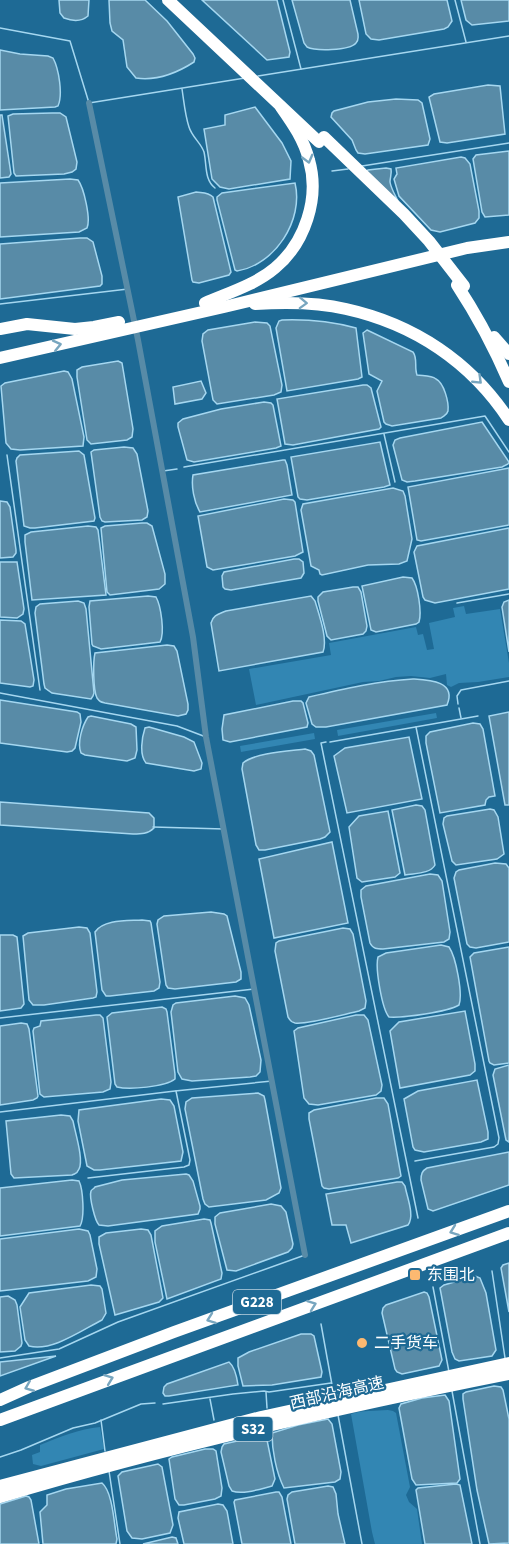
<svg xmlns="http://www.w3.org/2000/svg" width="509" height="1544" font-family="'Source Sans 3','Noto Sans SC',sans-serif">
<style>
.green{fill:#3286b3}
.water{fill:#588ba7;stroke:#a5d7f0;stroke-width:1.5}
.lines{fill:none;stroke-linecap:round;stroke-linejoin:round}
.stream{stroke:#a5d7f0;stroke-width:1.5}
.canal{stroke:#588ba7;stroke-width:6}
.highway{stroke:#fff;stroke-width:12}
.highway-bridge{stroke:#fff;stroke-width:12}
.oneway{stroke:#78a6bf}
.poi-dot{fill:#fdb971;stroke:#1e6a95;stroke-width:2}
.labels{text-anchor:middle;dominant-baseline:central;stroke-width:4.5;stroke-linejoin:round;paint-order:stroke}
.shield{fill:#1e6a95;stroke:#bcd2df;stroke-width:1.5}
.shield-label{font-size:15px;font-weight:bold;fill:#fff}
.poi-label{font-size:16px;fill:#fff;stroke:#1e6a95;text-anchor:start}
.street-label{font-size:16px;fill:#fff;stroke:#1e6a95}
</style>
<rect width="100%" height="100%" fill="#1e6a95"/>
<g class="green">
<polygon points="464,606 466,614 500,609 509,663 509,677 478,682 459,683 451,687 447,685 446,674 430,678 411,676 396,677 379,681 363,682 256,705 249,669 331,655 329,643 416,627 418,635 423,634 427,650 434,649 429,623 455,617 453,608"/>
<polygon points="436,713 437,718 338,736 337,730"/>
<polygon points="314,733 315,739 241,752 240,746"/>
<path d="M388,1410L393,1411L396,1413L410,1487L406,1495L409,1502L417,1509L422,1544H375L372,1532L351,1414C363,1410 375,1411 388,1410Z"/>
<path d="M100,1427L104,1449L41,1466L33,1464L32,1455L40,1452V1445C60,1437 79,1429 100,1427Z"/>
</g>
<g class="water">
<path d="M59,0H89L88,16C81,22 72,21 64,18L60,13Z"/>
<path d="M109,0H145L167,21L193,54L195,58L194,62C177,73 157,81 136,78L127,67L123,40L112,31L110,23Z"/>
<polygon points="202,0 277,0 290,52 289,57 267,60"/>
<path d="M292,0H350L358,34C358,38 359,40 356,43C349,51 315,51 307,47L304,43Z"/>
<polygon points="359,0 447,0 452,21 448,27 444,29 379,40 371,39 366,34"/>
<polygon points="461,0 509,0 509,21 472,25 466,20"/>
<path d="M0,50L20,54L48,56L53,58C59,69 63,95 58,106L55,107L0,110Z"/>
<polygon points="488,85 500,86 505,134 447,143 440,142 429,97 434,94"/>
<polygon points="396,99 418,100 422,103 430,139 428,145 365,154 358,153 356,150 352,140 331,117 332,113 334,111 368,102"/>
<polygon points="255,107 282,143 291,161 290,179 229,189 220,187 212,179 204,129 225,125 225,115"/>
<polygon points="52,113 60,113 66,117 77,162 76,169 72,172 64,174 16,176 14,173 8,116 13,114"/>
<polygon points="0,115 2,115 11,174 9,177 0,178"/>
<polygon points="509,151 509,215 485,217 482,212 473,159 476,155"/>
<polygon points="461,157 465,158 470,164 479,211 479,218 475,223 440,232 431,230 399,196 394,179 397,174 396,168"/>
<path d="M386,168L391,169C392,174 390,177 390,182C391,188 394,193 397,199L361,175L368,170Z"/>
<path d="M70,179L78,180C84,188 91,219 87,228L79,232L0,237V183Z"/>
<path d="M295,183C304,220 275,265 237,271L235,270L217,200V197L222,193Z"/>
<path d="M196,192C203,193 208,192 213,197L231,272L229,275L199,283L193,282L192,280L178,197Z"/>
<polygon points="80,238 87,238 93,242 102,276 102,284 100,286 0,299 0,244"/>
<path d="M282,320C309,319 330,321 356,328L362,377L358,379L287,391L276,328L279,321Z"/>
<polygon points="255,322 267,323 270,326 282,385 281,392 274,395 217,404 213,400 202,341 203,334 208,330"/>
<path d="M367,330L413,352C418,359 414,367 417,375C423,376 431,375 436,379C444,383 449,402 448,411C447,415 445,415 441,418L392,426L386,424L384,422L377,391L382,381L369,374L363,333Z"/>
<polygon points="118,361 122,363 133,429 132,437 127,440 91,444 87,440 77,377 77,370 82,367"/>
<polygon points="64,371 68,372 72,379 84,437 83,446 20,450 11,449 6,443 1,386 5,383"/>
<polygon points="201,381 206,393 202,399 175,404 173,387"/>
<polygon points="363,385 367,385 371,388 381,427 379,429 293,445 285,444 277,399"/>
<polygon points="264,402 271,403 273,405 281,446 276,448 194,462 187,460 178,427 178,423 183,419 221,409"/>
<polygon points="482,422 509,462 508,464 502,467 415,481 407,482 402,480 393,445 395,440 400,438"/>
<polygon points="380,442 390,485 384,487 307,500 300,499 298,497 291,457"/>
<polygon points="124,447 133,448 137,454 148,511 147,517 142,520 105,522 102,521 100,517 91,452 94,450"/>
<polygon points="79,451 84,455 95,518 94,521 35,528 30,528 24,526 16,461 17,458 20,455"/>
<path d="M283,460H285L287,465L292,495L200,512C194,502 191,486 193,475Z"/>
<polygon points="509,468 509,525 421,541 417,540 408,487"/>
<polygon points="393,488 403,491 405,496 412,539 407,561 399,564 368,565 322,575 320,574 319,570 311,566 301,510 303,504"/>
<polygon points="284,499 293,500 295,502 303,552 295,556 213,570 207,567 198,516"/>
<polygon points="0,501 7,502 10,507 16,550 16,553 13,557 0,558"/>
<polygon points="142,523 147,523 152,526 165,574 165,584 159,589 110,595 107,592 101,528 105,526"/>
<polygon points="88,526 96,527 98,530 106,595 32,600 25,542 25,535 31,532"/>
<polygon points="509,528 509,589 435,603 425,600 423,597 414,552 417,546"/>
<polygon points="294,559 299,559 303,562 304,573 301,578 231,590 225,589 223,587 222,576 224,572"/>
<polygon points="0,562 17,562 24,609 23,614 17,618 0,617"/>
<path d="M403,577L412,578C418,586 422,612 419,622L416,624L376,632L371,630L362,586Z"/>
<polygon points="353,587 358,587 361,592 367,626 366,631 363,634 331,640 327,636 318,601 318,597 323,592"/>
<path d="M148,596L156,597C161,606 165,633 160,642L101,649L93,646L92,644L89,607L90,601Z"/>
<path d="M311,596L315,601C319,615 328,639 323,652L219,671L211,623C213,615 219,614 226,611Z"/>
<polygon points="509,600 509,652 502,607 504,602"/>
<polygon points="78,601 84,603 86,609 94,693 93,696 91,699 52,693 45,688 44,684 35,613 36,607 40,604"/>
<polygon points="0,620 21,621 25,624 34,680 33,686 30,687 0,683"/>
<path d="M167,645L174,646L177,651L188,704V710L186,714L178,716L105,703C101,702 100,702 97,698C93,690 93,661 95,653Z"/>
<path d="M413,679C429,680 457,681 447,705L326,727H316L312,724L306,703L309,697C343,689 378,681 413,679Z"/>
<polygon points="0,700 77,712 80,714 81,722 75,748 72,751 67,752 0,743"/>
<polygon points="293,701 301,701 303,703 308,723 307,727 230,742 223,740 222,729 224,715"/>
<polygon points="509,712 509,805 505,805 489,716"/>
<path d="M91,716L131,724L136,727L137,750L135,758L127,761L85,755L81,753C77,743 82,726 88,717Z"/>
<polygon points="473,723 480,724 483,729 495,796 489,797 486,800 485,805 440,813 426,743 426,736 430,732"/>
<path d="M149,727L184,737L194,742L202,763L201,769L194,771L146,763C139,755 142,737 145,728Z"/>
<polygon points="409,737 422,799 347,813 334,756 345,748"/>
<path d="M305,749L311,751L314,755L330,832L325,837L320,839L265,850H259L256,845L242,769L243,763C254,753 289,751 305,749Z"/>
<path d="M0,802L149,813L154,818V828C148,834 141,834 133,834L0,825Z"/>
<path d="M416,805L422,806L425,810L435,865C430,874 415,873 405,875L392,810Z"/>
<polygon points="490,809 494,810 498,817 504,854 497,859 456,865 452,861 443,824 444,818 447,816"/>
<polygon points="388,811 400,873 395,877 362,882 357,878 349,827 359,816"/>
<polygon points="332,842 348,923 274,938 259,859"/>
<polygon points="495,863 506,864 509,868 509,942 476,948 470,947 467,944 454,878 456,872 459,870"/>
<path d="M430,874L438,875L442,881L450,932L449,939L444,942L383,949C377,949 373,949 370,943L361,897V890L366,886Z"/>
<polygon points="211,912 224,914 227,916 241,972 241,979 236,982 175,989 168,988 166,985 157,924 158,920 164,916"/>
<path d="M142,920L150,921L151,923L160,982L159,988L154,991L110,996H106L102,990L95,932C104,919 128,921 142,920Z"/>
<polygon points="79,927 87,928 90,933 97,992 96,997 93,998 44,1005 33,1005 29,1000 23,936 28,933"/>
<path d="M343,928L350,929L353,934L366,1001L365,1008L359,1011C345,1014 307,1025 295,1023C290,1022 291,1021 288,1017L275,951L276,943L279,941Z"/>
<polygon points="0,935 13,935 17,937 24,1004 21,1008 0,1011"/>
<path d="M441,945L449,947C456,957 463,994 459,1005C447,1012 404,1018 389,1017C382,1009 375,968 378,957L386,953Z"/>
<polygon points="509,947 509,1063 494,1065 490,1063 489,1061 470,957 474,953"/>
<polygon points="235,996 245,998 249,1005 261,1060 260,1072 256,1076 250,1077 192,1081 182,1079 178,1072 171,1012 173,1005 176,1003"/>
<path d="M162,1007L166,1009L167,1012L175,1074V1079C165,1087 129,1090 117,1087L115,1084L107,1017L112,1013Z"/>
<polygon points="465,1011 475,1064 475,1071 470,1075 400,1088 390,1031 399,1022"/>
<polygon points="96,1015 100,1015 103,1018 111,1082 110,1089 103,1092 44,1097 40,1094 33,1031 34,1028 40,1026 41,1021"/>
<polygon points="356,1015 364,1015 368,1020 382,1085 381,1091 376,1095 318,1105 309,1104 304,1098 294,1031 298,1028"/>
<polygon points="21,1023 27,1024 29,1029 38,1096 37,1098 33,1100 0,1105 0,1026"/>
<polygon points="509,1065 509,1142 506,1140 493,1075 495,1069"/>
<polygon points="477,1080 488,1132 488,1139 481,1142 424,1152 415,1150 413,1147 404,1099 418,1091"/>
<polygon points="258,1093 264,1096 265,1100 281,1188 279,1193 266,1200 209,1207 205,1204 203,1199 185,1109 186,1102 192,1098"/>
<polygon points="376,1098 384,1098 388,1104 401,1176 398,1178 329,1189 324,1188 322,1186 309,1119 309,1113 314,1110"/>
<polygon points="161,1099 170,1100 174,1106 183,1152 181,1161 100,1170 94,1170 87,1166 78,1121 79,1110"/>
<path d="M61,1115L70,1116L73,1121C75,1132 84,1160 79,1169C77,1174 76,1173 72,1175L14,1178L11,1174L6,1121Z"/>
<path d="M509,1152V1185L433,1211L428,1209L421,1180C421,1174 422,1171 427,1168Z"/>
<path d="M186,1174L189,1175L193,1181L200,1206V1209L198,1214L108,1226L99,1225C95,1221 89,1197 91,1191C92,1189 94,1189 95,1187L122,1180Z"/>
<path d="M72,1180L79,1181C83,1189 85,1218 80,1226L0,1236V1188Z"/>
<path d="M397,1182H402L405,1186C407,1197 415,1216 408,1225L351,1243L346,1225H332L326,1194Z"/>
<polygon points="271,1204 281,1206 286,1212 293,1244 292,1248 288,1252 236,1271 227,1270 215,1224 215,1217 220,1213"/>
<polygon points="204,1219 210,1220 211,1223 222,1273 221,1279 167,1299 155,1242 155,1231 162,1226"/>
<polygon points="79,1229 88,1231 90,1235 97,1269 96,1277 88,1281 0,1291 0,1239"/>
<polygon points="141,1229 148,1230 151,1235 163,1298 159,1302 115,1315 99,1244 99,1237 106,1233"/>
<polygon points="509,1263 509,1312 501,1268 503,1265"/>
<polygon points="475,1276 480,1278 486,1293 496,1350 492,1356 459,1361 455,1359 452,1352 440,1288 444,1285"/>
<path d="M91,1285L100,1286L102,1289L106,1313L102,1320C82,1330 52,1352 29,1346L25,1340L20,1307L29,1293Z"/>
<polygon points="424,1292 427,1293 429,1297 442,1360 439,1366 402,1374 397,1372 395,1369 382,1313 383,1308 386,1305"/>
<polygon points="8,1296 15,1300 17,1305 22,1343 21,1346 15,1351 0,1352 0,1297"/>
<polygon points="301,1334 311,1334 314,1336 322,1372 321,1377 272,1385 243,1386 238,1366 238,1358 249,1352"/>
<polygon points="56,1356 0,1376 0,1362"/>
<path d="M229,1362C235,1367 237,1378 238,1385L169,1396H165L163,1393L164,1387L167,1384Z"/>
<polygon points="494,1386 501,1387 503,1390 509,1419 509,1543 489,1544 477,1490 463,1399 463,1394 466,1392"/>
<polygon points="445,1395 449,1401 460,1479 457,1483 416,1485 412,1479 399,1408 401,1404 422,1398"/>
<path d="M328,1419L332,1424L341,1472L340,1479L335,1482L284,1488C276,1472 272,1450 272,1433L298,1425Z"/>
<path d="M259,1436L263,1437L267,1440L275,1479L272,1486C260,1489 243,1495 232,1491L229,1486L221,1452L222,1447L224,1444Z"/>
<polygon points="205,1449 213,1449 216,1451 222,1488 221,1496 215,1499 184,1505 179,1505 175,1499 169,1459 172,1457"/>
<polygon points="158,1464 162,1467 173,1525 170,1533 142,1539 132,1538 127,1531 118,1476 122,1472"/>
<path d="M102,1483C113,1492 114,1525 117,1539L116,1544H43L40,1512L47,1505V1495L66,1489Z"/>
<polygon points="456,1484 460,1485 472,1544 425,1544 416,1490 418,1488"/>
<polygon points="328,1486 333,1487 336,1494 338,1514 345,1544 295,1544 287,1499 288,1495 292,1492"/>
<polygon points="276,1492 279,1492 282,1497 291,1544 242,1544 234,1502 235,1500"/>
<polygon points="26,1496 29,1497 31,1500 39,1544 0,1544 0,1504"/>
<polygon points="218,1504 223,1505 227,1511 233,1544 184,1544 178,1518 179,1512"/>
<polygon points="172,1537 176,1538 178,1544 143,1544"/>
</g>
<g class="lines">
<g class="stream">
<polyline points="283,0 301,69"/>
<polyline points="455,0 466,42"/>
<polyline points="0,28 70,41 89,103 245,78"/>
<polyline points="258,76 509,36"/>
<path d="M182,89C184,102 185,115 189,127C192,137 201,143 204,152C207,165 204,179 215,188"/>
<polyline points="362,166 509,143"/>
<polyline points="332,171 348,169"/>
<polyline points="0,304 128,289"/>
<polyline points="384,434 395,482"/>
<polyline points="7,455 40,690"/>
<polyline points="184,467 485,416 509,452"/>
<polyline points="163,471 177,469"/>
<polyline points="457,603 509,594"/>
<polyline points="0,693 177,726 206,737"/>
<polyline points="458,704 457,696 461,690 509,681"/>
<polyline points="459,708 461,718"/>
<polyline points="326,742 321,743 418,1218"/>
<polyline points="330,742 478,716"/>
<polyline points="153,827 224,829"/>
<polyline points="0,1018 254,989"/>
<polyline points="0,1112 175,1091 272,1081"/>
<polyline points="415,1161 494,1147 498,1144 499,1138 416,727"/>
<polyline points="88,1178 184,1167 189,1165 190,1160 176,1091"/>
<polyline points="492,1271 505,1358"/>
<polyline points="433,1287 449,1372"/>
<polyline points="321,1324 334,1396"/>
<polyline points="0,1358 59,1349 118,1322 305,1255"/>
<polyline points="452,1391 480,1544"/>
<polyline points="266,1392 267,1408"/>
<polyline points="210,1399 214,1420"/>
<polyline points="163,1404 233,1394 264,1391 269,1392 331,1383"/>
<polyline points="338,1415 362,1544"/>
<polyline points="101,1420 105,1451"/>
<polyline points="0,1457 21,1450 73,1428 95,1423 141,1404 155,1403"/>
<polyline points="109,1471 120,1544"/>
</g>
<polyline class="canal" points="89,103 138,340 193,637 206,737 305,1255"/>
<g class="highway">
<polyline points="168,0 319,142"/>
<path d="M457,285C478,317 494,347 509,382"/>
<path d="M205,303C228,293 255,285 275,268C305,243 320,198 309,160C304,140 293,124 281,107"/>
<path d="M255,304C285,302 317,302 346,309C414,324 471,362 509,420"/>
<polyline points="0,329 27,324 75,329 94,327 119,322"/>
<polyline points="494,337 509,354"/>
<polyline points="0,358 224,307 467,248 509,242"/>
<polyline points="0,1400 29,1387 174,1332 509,1211"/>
<polyline points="0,1420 509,1233"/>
<polyline points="0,1486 261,1417 509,1363"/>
<path d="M0,1497C167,1447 338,1408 509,1374"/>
</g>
<polyline class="highway-bridge" points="324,137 404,214 429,241 464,286"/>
</g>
<defs><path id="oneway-chevron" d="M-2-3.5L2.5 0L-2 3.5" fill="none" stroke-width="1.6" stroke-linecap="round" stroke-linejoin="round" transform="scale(1.5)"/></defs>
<g class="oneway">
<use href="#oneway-chevron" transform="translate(308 159) rotate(75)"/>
<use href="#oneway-chevron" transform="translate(303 303) rotate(2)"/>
<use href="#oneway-chevron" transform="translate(57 345) rotate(-13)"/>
<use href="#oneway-chevron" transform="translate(478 380) rotate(44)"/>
<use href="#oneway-chevron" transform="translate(454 1231) rotate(160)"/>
<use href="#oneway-chevron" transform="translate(312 1305) rotate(-20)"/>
<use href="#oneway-chevron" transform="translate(211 1319) rotate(160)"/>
<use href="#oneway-chevron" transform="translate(109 1379) rotate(-21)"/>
<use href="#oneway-chevron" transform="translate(29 1387) rotate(158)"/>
</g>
<g class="poi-dot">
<rect x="409" y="1269" width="12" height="12" rx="3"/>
<circle cx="362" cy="1343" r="6"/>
</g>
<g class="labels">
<g class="shield">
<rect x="233" y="1290" width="48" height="24" rx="4.5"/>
<rect x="233.5" y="1417" width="39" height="24" rx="4.5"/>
</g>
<g class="shield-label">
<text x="257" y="1302">G228</text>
<text x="253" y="1429">S32</text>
</g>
<g class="poi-label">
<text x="427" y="1275">东围北</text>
<text x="374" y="1343">二手货车</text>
</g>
<g class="street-label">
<text transform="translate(337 1393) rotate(-13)">西部沿海高速</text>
</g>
</g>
</svg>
